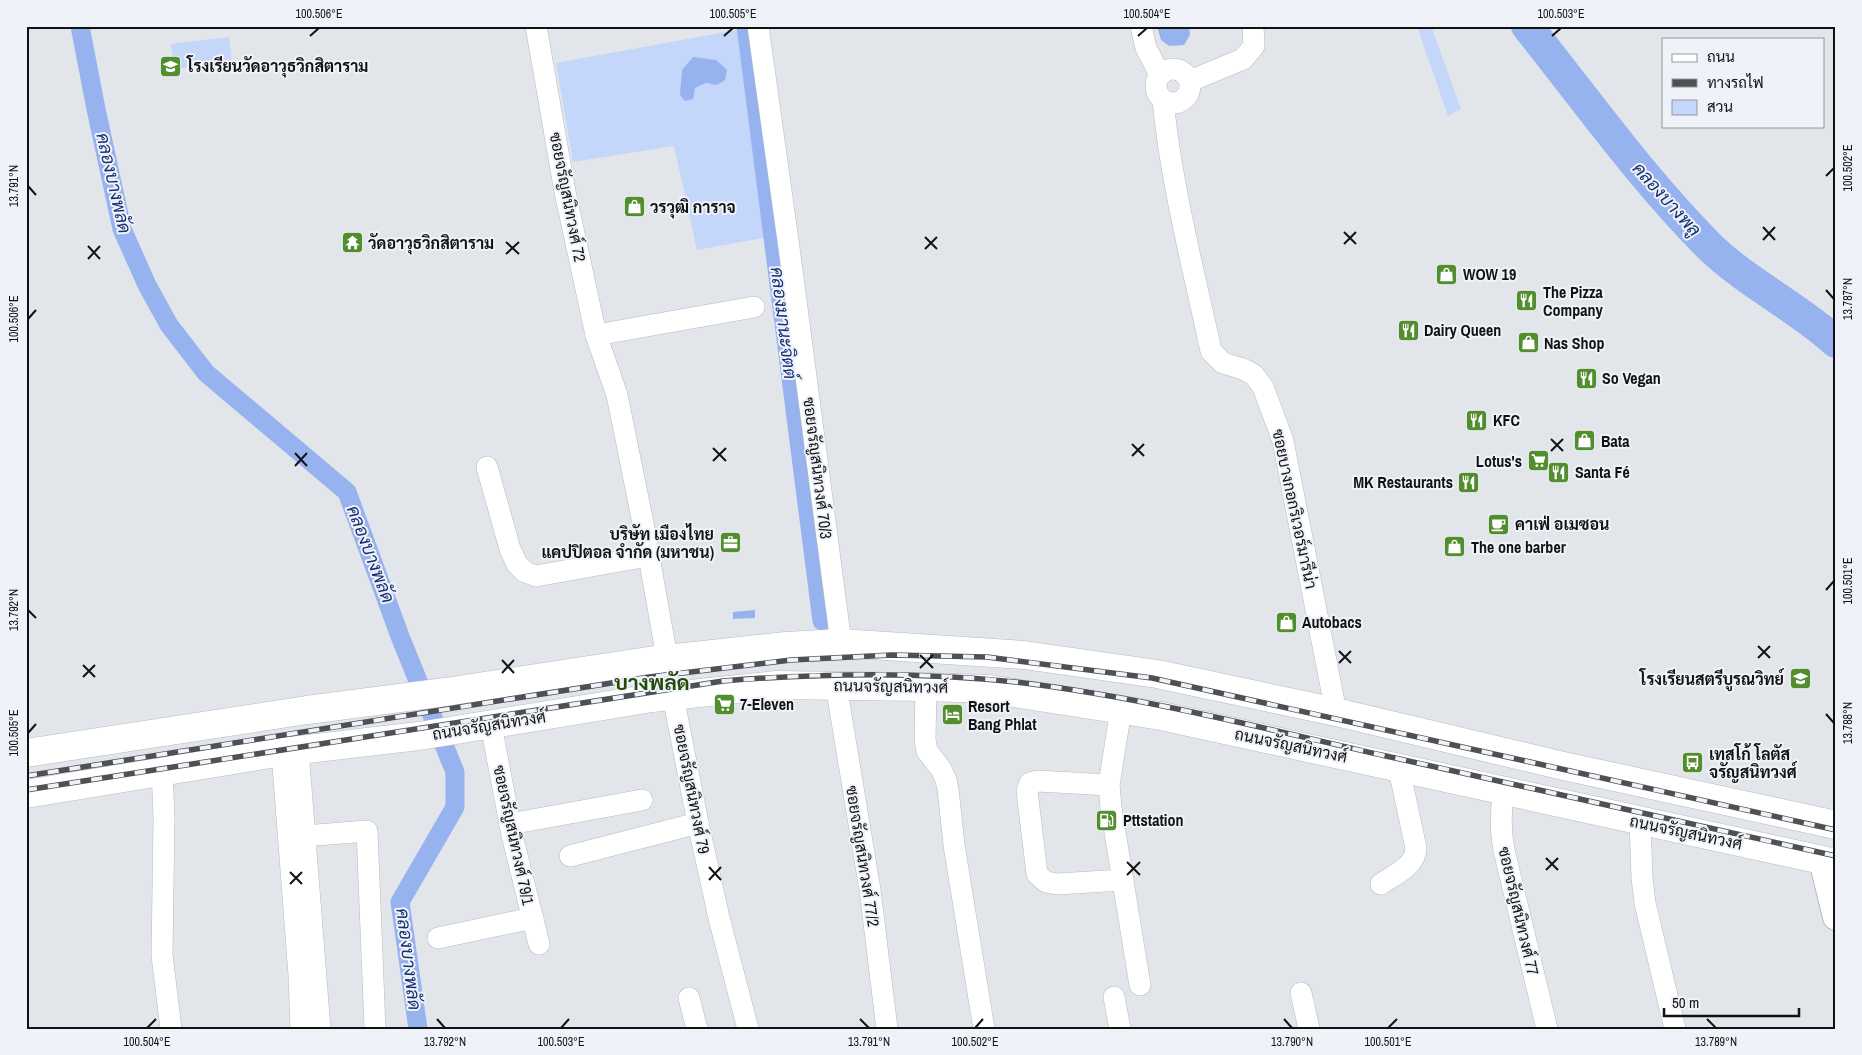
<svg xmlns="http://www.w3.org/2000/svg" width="1862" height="1055" font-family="'Archivo Narrow',Sarabun,sans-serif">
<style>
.green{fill:#c4d6fa}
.water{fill:#97b3ef}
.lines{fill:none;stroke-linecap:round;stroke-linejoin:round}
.canal{stroke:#97b3ef;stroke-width:19}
.river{stroke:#97b3ef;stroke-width:32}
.minor-casing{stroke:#b7babf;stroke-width:22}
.tertiary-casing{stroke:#b7babf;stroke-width:28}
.primary-casing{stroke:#b7babf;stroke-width:29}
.minor{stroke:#fff;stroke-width:21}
.tertiary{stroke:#fff;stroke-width:26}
.primary{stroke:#fff;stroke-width:28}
.rail-casing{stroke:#4e5053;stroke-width:5.5}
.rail{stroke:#eff2f8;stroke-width:4;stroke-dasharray:11;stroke-linecap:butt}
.ticks{fill:none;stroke:#111214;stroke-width:2}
.labels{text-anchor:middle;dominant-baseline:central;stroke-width:4;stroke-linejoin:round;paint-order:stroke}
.poi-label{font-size:16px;font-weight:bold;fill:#111214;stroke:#eff2f8;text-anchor:start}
.street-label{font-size:16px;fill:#111214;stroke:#eff2f8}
.water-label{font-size:18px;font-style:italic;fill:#152f73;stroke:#eff2f8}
.district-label{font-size:21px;font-weight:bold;fill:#244a0a;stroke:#eff2f8}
.neatline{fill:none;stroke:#111214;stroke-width:2}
.ticks-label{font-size:12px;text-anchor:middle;fill:#111214}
</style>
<rect width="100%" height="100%" fill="#e2e5ea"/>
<g class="green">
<polygon points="1417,26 1431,26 1461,109 1448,116"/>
<polygon points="742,29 768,237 697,250 674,146 573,162 556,63"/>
<polygon points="229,37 232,62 174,69 171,44"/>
</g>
<g class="water">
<polygon points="1157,26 1189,26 1190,35 1184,45 1169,46 1161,40"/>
<polygon points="693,57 716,60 727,70 725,80 717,85 706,83 695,88 693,99 685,101 680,95 682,70"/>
<polygon points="755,610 755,618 733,619 733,612"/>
</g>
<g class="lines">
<g class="canal">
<polyline points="80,26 96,109 122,229 147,285 169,325 206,373 347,492 401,639 455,772 455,807 400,902 418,1029"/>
<polyline points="746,26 822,621"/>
</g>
<path class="river" d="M1527,26C1587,101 1643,180 1711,248C1749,284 1797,307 1836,342"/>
<defs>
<g id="minor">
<polyline points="536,26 565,192 596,335 617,395 643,523 667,658"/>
<polyline points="758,26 790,255 841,643"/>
<polyline points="1141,26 1146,48 1160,75"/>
<circle cx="1173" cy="86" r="17"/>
<polyline points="1190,81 1243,59 1254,46 1253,26"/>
<path d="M1163,100C1171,184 1193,267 1211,351L1223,363L1243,369L1254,375L1263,387L1283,441L1336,712"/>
<polyline points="596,335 754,307"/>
<polyline points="487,467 510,549 517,564 525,572 536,576 648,556"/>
<polyline points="836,685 870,890 887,1029"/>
<polyline points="926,687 925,739 927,751 941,769 946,780 948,789 954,845 984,1029"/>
<polyline points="673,696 698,823 719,918 748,1029"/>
<polyline points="1121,709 1109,785 1111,808 1140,985"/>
<polyline points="491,725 512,835 539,944"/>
<polyline points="298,750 320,1029"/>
<polyline points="282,752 299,975 301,1029"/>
<polyline points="162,770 164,818 162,955 171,1029"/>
<polyline points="1109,785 1038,781 1030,783 1027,791 1037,874 1046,882 1057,884 1123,880"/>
<path d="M1504,792C1500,812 1500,829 1504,850L1547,1029"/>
<polyline points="1640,822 1642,878 1645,903 1675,1029"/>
<polyline points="510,824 642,800"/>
<polyline points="304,836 367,831 375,1029"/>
<polyline points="570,856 698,823"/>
<path d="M1381,884C1394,875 1416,866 1416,848L1399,769"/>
<polyline points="438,938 533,918"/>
<polyline points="1301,993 1309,1029"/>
<polyline points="1114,997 1120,1029"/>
<polyline points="689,998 697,1029"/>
</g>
<polyline id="tertiary" points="1822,860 1836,917"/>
<g id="primary">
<polyline points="26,753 307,710 446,692 648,661 786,646 841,643 1024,655 1157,674 1336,712 1568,767 1836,825"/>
<polyline points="26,794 282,752 419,736 652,698 776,685 926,687 989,689 1161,716 1836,863"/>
</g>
</defs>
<use href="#minor" class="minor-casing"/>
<use href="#tertiary" class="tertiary-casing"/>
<use href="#primary" class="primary-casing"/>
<use href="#minor" class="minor"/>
<use href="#tertiary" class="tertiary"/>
<use href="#primary" class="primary"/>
<defs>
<g id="rail">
<polyline points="26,776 649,677 791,660 892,655 987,657 1152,678 1836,830"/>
<path d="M26,790L723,681C823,673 923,671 1024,683C1146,698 1266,729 1386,756C1536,789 1686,823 1836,856"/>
</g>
</defs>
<use href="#rail" class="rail-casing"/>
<use href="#rail" class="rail"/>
</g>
<path class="ticks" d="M310,36L319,28M724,36L733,28M1138,36L1147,28M1552,36L1561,28M1826,176L1834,168M28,186L36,195M1763,227L1775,240M1344,232L1356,244M925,237L937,249M1763,240L1775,227M506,242L519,254M1344,244L1356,232M88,246L100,259M925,249L937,237M506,254L519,242M88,259L100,246M1826,290L1834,299M28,319L36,310M1551,439L1563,451M1132,444L1144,456M713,448L726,461M1551,451L1563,439M295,453L307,466M1132,456L1144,444M713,461L726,448M295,466L307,453M1826,590L1834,581M28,610L36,618M1758,646L1770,658M1339,651L1351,663M920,655L933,668M1758,658L1770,646M502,660L514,673M1339,663L1351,651M83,665L95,677M920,668L933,655M502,673L514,660M83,677L95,665M1826,714L1834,723M28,733L36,724M1546,858L1558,870M1127,862L1140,875M709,867L721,880M1546,870L1558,858M290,872L302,884M1127,875L1140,862M709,880L721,867M290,884L302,872M437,1019L445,1028M860,1019L869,1028M1284,1019L1292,1028M1707,1019L1716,1028M147,1028L156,1019M561,1028L569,1019M975,1028L983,1019M1388,1028L1397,1019"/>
<defs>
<symbol id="school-square" viewBox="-11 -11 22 22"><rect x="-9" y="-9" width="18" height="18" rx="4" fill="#528e2e" stroke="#eff2f8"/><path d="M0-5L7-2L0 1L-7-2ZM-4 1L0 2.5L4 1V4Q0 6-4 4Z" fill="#fff"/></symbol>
<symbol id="shop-square" viewBox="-11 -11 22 22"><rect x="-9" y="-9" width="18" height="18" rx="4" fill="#528e2e" stroke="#eff2f8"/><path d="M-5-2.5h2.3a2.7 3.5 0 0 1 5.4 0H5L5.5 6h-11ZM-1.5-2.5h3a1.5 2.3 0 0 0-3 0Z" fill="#fff"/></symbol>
<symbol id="temple-square" viewBox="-11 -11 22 22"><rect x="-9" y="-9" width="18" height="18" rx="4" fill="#528e2e" stroke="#eff2f8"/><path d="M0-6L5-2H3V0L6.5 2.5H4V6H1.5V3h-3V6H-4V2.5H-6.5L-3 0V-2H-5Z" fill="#fff"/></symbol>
<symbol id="restaurant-square" viewBox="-11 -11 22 22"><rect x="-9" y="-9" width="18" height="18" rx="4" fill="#528e2e" stroke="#eff2f8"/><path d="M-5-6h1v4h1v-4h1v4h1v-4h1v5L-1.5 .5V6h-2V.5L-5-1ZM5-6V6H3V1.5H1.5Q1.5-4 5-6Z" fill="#fff"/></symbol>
<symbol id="supermarket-square" viewBox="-11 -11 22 22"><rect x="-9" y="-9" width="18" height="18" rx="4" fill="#528e2e" stroke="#eff2f8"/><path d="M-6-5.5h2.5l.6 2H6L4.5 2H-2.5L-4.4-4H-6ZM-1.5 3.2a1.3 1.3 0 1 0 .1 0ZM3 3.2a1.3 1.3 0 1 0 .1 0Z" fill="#fff"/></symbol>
<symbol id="cafe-square" viewBox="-11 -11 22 22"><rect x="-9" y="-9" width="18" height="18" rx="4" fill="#528e2e" stroke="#eff2f8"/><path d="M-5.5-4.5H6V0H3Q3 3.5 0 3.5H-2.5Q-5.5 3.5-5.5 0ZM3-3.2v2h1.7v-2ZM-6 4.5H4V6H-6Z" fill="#fff"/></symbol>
<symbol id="office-square" viewBox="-11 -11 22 22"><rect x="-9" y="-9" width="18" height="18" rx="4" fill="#528e2e" stroke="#eff2f8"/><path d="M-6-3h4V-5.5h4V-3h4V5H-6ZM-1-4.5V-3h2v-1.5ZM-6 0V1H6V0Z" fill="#fff"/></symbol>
<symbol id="hotel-square" viewBox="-11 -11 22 22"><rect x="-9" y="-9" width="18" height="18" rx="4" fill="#528e2e" stroke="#eff2f8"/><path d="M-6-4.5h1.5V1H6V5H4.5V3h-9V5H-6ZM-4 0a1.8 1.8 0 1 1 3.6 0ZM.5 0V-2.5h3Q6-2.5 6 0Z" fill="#fff"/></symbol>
<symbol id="bus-square" viewBox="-11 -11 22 22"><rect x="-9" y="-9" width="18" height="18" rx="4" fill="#528e2e" stroke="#eff2f8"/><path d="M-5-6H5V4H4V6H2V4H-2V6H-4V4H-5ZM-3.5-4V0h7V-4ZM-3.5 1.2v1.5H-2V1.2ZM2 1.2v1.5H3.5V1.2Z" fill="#fff"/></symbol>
<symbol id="fuel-square" viewBox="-11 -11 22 22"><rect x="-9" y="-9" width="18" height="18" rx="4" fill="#528e2e" stroke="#eff2f8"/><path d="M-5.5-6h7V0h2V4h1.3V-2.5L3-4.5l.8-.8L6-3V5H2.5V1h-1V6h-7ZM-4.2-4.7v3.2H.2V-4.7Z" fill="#fff"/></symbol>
</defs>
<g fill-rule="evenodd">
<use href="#school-square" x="158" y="54" width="25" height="25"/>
<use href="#shop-square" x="622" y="194" width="25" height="25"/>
<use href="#temple-square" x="340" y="230" width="25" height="25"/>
<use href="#shop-square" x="1434" y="262" width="25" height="25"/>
<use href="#restaurant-square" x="1514" y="288" width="25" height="25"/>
<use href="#restaurant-square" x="1396" y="318" width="25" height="25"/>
<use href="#shop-square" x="1516" y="330" width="25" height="25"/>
<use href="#restaurant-square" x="1574" y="366" width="25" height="25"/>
<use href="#restaurant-square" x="1464" y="408" width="25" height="25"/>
<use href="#shop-square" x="1572" y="428" width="25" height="25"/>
<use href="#supermarket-square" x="1526" y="448" width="25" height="25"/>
<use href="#restaurant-square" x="1546" y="460" width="25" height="25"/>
<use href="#restaurant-square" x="1456" y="470" width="25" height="25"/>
<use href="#cafe-square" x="1486" y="512" width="25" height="25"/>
<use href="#office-square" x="718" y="530" width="25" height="25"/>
<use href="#shop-square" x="1442" y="534" width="25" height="25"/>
<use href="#shop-square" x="1274" y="610" width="25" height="25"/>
<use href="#school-square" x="1788" y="666" width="25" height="25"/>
<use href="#supermarket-square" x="712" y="692" width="25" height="25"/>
<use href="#hotel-square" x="940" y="702" width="25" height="25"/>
<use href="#bus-square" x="1680" y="750" width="25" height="25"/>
<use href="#fuel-square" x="1094" y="808" width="25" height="25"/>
</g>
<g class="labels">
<g class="poi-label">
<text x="187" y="66">โรงเรียนวัดอาวุธวิกสิตาราม</text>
<text x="650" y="207">วรวุฒิ การาจ</text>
<text x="368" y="243">วัดอาวุธวิกสิตาราม</text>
<text x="1463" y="274">WOW 19</text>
<text x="1543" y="292">The Pizza<tspan x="1543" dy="18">Company</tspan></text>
<text x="1424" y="330">Dairy Queen</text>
<text x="1544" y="343">Nas Shop</text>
<text x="1602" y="378">So Vegan</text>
<text x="1493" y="420">KFC</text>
<text x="1601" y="441">Bata</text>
<text x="1522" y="461" text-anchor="end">Lotus's</text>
<text x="1575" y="472">Santa Fé</text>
<text x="1453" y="482" text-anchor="end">MK Restaurants</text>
<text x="1515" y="524">คาเฟ่ อเมซอน</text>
<text x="714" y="534" text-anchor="end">บริษัท เมืองไทย<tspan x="714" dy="18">แคปปิตอล จำกัด (มหาชน)</tspan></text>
<text x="1471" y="547">The one barber</text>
<text x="1302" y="622">Autobacs</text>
<text x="1784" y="679" text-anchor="end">โรงเรียนสตรีบูรณวิทย์</text>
<text x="740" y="704">7-Eleven</text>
<text x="968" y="706">Resort<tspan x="968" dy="18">Bang Phlat</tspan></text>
<text x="1709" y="754">เทสโก้ โลตัส<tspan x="1709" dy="18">จรัญสนิทวงศ์</tspan></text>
<text x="1123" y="820">Pttstation</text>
</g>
<g class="street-label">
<text transform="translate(568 197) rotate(79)">ซอยจรัญสนิทวงศ์ 72</text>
<text transform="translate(818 468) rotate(83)">ซอยจรัญสนิทวงศ์ 70/3</text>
<text transform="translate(1295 509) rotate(78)">ซอยบางกอกริเวอร์มารีน่า</text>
<text transform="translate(891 686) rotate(1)">ถนนจรัญสนิทวงศ์</text>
<text transform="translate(489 725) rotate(-9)">ถนนจรัญสนิทวงศ์</text>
<text transform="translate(1291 745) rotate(12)">ถนนจรัญสนิทวงศ์</text>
<text transform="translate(692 789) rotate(79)">ซอยจรัญสนิทวงศ์ 79</text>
<text transform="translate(1686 832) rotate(12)">ถนนจรัญสนิทวงศ์</text>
<text transform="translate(514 835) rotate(78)">ซอยจรัญสนิทวงศ์ 79/1</text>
<text transform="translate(863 856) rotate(81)">ซอยจรัญสนิทวงศ์ 77/2</text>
<text transform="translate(1519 911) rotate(77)">ซอยจรัญสนิทวงศ์ 77</text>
</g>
<g class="water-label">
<text transform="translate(114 183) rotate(77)">คลองบางพลัด</text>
<text transform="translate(1667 199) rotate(48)">คลองบางพลู</text>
<text transform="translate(784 323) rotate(83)">คลองมานะจิตต์</text>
<text transform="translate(371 554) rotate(69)">คลองบางพลัด</text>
<text transform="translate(409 959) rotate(83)">คลองบางพลัด</text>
</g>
<g class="district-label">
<text x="652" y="682">บางพลัด</text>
</g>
</g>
<rect width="1862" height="1055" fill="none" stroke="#eff2f8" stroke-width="55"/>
<rect x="1662" y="38" width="162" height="90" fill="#eff2f8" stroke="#96989d"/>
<rect x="1672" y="54" width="25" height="8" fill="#ffffff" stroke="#96989d"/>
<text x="1707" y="62" font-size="15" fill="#111214">ถนน</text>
<rect x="1672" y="79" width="25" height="8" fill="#4e5053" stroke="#96989d"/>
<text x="1707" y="88" font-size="15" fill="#111214">ทางรถไฟ</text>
<rect x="1672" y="100" width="25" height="15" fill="#c4d6fa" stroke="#96989d"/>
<text x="1707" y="112" font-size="15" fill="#111214">สวน</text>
<path d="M1664 1008v8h135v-8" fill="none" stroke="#111214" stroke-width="2.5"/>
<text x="1672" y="1008" font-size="15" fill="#111214" stroke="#eff2f8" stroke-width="4" paint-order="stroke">50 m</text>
<rect x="28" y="28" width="1806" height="1000" class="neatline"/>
<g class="ticks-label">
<text x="319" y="18">100.506°E</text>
<text x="733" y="18">100.505°E</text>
<text x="1147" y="18">100.504°E</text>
<text x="1561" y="18">100.503°E</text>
<text transform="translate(1848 168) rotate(-90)" y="4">100.502°E</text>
<text transform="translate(14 186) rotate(-90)" y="4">13.791°N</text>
<text transform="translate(1848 299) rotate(-90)" y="4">13.787°N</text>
<text transform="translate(14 319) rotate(-90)" y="4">100.506°E</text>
<text transform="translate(1848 581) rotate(-90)" y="4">100.501°E</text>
<text transform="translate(14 610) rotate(-90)" y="4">13.792°N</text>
<text transform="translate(1848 723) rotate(-90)" y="4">13.788°N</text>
<text transform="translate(14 733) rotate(-90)" y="4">100.505°E</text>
<text x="147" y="1046">100.504°E</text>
<text x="445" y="1046">13.792°N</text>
<text x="561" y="1046">100.503°E</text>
<text x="869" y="1046">13.791°N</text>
<text x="975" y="1046">100.502°E</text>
<text x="1292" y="1046">13.790°N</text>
<text x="1388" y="1046">100.501°E</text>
<text x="1716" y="1046">13.789°N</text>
</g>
</svg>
